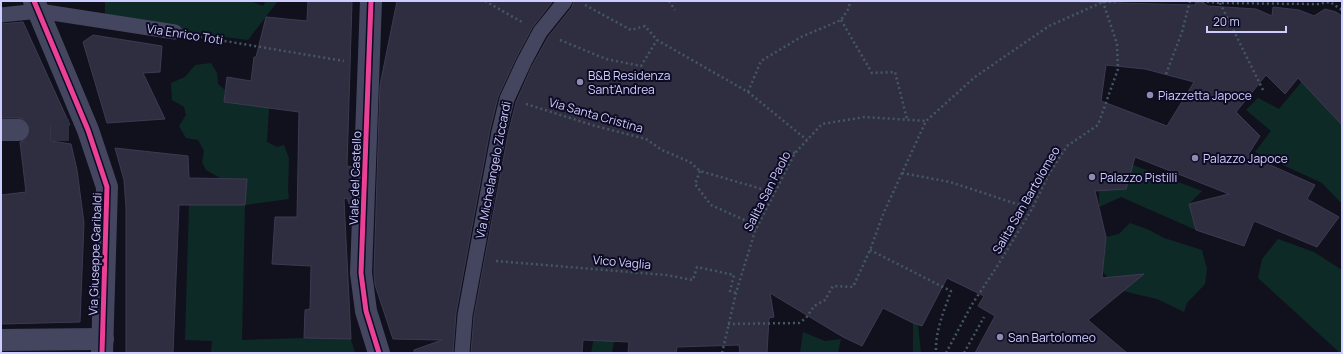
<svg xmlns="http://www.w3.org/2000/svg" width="1343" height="354" font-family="Manrope,sans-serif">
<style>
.green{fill:#0e2a27}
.building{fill:#2f2e40;stroke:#3c3a52;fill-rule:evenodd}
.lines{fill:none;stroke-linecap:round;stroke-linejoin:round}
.minor-tunnel{stroke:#2d2d3f;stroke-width:22;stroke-dasharray:22 11;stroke-linecap:butt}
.path{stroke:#445864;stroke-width:2.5;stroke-dasharray:2 3;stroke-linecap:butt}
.service{stroke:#44465f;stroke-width:15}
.minor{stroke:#44465f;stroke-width:22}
.cycleway-casing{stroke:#0d0b23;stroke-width:8}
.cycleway{stroke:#ea4096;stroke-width:5}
.poi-dot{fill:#8c8bb0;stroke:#0d0b23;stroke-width:1.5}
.labels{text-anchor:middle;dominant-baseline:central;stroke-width:4;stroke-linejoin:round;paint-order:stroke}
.street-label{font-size:12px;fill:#cecdff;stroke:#0d0b23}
.poi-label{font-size:12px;fill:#cecdff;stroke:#0d0b23;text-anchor:start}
</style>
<rect width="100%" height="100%" fill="#11111d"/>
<g class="green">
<polygon points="105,1 250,1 263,6 266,1 278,1 248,40 177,31 105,15"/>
<polygon points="211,63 217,73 218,84 225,90 224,102 269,108 267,142 277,147 284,145 289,158 288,190 289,199 245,205 242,340 304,338 351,339 355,353 211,353 212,341 185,340 189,205 245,205 247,179 220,178 206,170 202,162 204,151 198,140 186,138 179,126 186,115 184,107 172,100 171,83 185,77 195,65"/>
<polygon points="1309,73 1342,102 1342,204 1322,183 1255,152 1271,131 1246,110 1258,98 1279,109"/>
<polygon points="1133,165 1202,191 1189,204 1196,230 1121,197 1099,207 1099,190"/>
<polygon points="1130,223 1149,230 1164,238 1202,250 1207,269 1205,284 1187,303 1184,312 1157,299 1123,291 1122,276 1108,278 1103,272 1106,237 1119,234"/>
<polygon points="1278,239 1314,252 1342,270 1342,353 1340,353 1258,278 1262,259"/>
<polygon points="913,323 918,325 921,353 911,353 913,351"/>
<polygon points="803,332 825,341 841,339 838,353 800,353"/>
<polygon points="615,336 612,353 591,353 594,337"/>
</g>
<g class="building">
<polygon points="308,1 352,1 347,166 352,167 351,209 347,198 344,199 351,339 304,338 305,310 310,309 311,266 272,264 275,217 297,217 299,112 224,102 227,77 251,81 254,57 256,57 266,17 307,21"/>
<polygon points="397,1 553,1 532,28 516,58 498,97 490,130 456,313 453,353 414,353 414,350 442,340 393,339 375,285 374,272 380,85"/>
<path d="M574,1H1083L1080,2L1195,5L1196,1H1201L1208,6L1256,9L1272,16L1273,7L1299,10L1314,16L1325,9L1336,12L1342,16V125L1298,78L1285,94L1266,75L1236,112L1260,136L1248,155L1315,185L1307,199L1339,217L1317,247L1254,221L1244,246L1196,230L1189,204L1229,194L1135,157L1126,189L1095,191L1106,237L1102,278L1144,274L1088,320L1127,353H975L995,316L978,306L984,296L947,278L922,326L913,323L883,308L862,346L843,337L770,293L774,317L769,318L767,353H740L739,345L677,347L676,353H628L629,342L583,340L582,353H471L474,316L508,134L516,102L532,66L548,37L572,7ZM1106,65L1145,69L1194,82L1167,126L1101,101Z"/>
<polygon points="23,22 70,125 51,126 51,141 71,144 77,170 84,223 80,322 1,324 1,195 26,192 20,142 25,141 29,137 30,130 29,124 24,119 18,118 1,118 1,24"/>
<polygon points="93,35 162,46 160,72 143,73 165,119 107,123 83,42"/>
<polygon points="115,148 188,156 189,178 247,179 245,205 179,205 173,353 126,353 126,208 124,180"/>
</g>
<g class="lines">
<polyline class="minor-tunnel" points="18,130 69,130"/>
<g class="path">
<polyline points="485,1 522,22"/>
<polyline points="669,1 675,10"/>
<polyline points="1197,1 1220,3 1318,4 1330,2 1342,10"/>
<polyline points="1220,3 1264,92"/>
<polyline points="585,5 631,30 645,26 657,40 748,92 807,140"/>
<polyline points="841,20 872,73 895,72 907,119"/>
<polyline points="195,36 344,61"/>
<polyline points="560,40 606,59 641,66 657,40"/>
<polyline points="1166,74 1182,32 1190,1"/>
<polyline points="748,92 761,61 801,37 841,20 849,8 850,1"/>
<polyline points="526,104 592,125 646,139 662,150 690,162 700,171 765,190"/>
<polyline points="700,171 695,184 711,205 751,223"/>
<polyline points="902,173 950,182 1032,209"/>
<polyline points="755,230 751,223 765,190 787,151 795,153"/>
<path d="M870,250L951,291C944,311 935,331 936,353"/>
<polyline points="496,261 666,275 693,280 697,267 734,275 730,291 736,293"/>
<polyline points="728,324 799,323 806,318 814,306 825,300 833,286 853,287 870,250 884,212 926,121 975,77 1049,26 1103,2 1121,1"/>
<polyline points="722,353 736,293 755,231 795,153 822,124 865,117 926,121"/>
<polyline points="946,353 971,306 998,265 1032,209 1049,174 1067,146 1098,125 1118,69 1117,44 1103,2"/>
<polyline points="964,353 984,317"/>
</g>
<g class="service">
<polyline points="1,15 39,11 175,32"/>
<polyline points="462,353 465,315 499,132 507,99 524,62 540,32 565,1"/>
</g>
<g class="minor">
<polyline points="34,1 88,130 107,187 102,353"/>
<polyline points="371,1 361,273 366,311 379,353"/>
<polyline points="1,130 18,130"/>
<polyline points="1,340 103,339"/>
</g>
<defs>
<g id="cycleway">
<polyline points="34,1 88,130 107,187 102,353"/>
<polyline points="371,1 361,273 366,311 379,353"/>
</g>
</defs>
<use href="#cycleway" class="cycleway-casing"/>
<use href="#cycleway" class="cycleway"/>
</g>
<g class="poi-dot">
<circle cx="580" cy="82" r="4"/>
<circle cx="1150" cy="95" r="4"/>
<circle cx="1195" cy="158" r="4"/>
<circle cx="1092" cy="177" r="4"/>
<circle cx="1000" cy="337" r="4"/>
</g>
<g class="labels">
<g class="street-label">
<text transform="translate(185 34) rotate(9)">Via Enrico Toti</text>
<text transform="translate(596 115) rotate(16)">Via Santa Cristina</text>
<text transform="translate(493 170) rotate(-79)">Via Michelangelo Ziccardi</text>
<text transform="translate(355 178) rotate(-88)">Viale del Castello</text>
<text transform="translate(767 191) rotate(-63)">Salita San Paolo</text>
<text transform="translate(1026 200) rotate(-60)">Salita San Bartolomeo</text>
<text transform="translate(95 254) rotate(-88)">Via Giuseppe Garibaldi</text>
<text transform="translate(622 262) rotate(5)">Vico Vaglia</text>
</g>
<g class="poi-label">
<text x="588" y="75">B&amp;B Residenza<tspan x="588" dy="14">Sant'Andrea</tspan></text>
<text x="1158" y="95">Piazzetta Japoce</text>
<text x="1203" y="158">Palazzo Japoce</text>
<text x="1100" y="177">Palazzo Pistilli</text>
<text x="1008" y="337">San Bartolomeo</text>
</g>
</g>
<rect width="1343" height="354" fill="none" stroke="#cecdff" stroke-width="4"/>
<path d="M1207 26v6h79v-6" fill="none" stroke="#cecdff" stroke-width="2"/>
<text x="1213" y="26" font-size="12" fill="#cecdff" stroke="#0d0b23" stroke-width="3" paint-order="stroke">20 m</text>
</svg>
